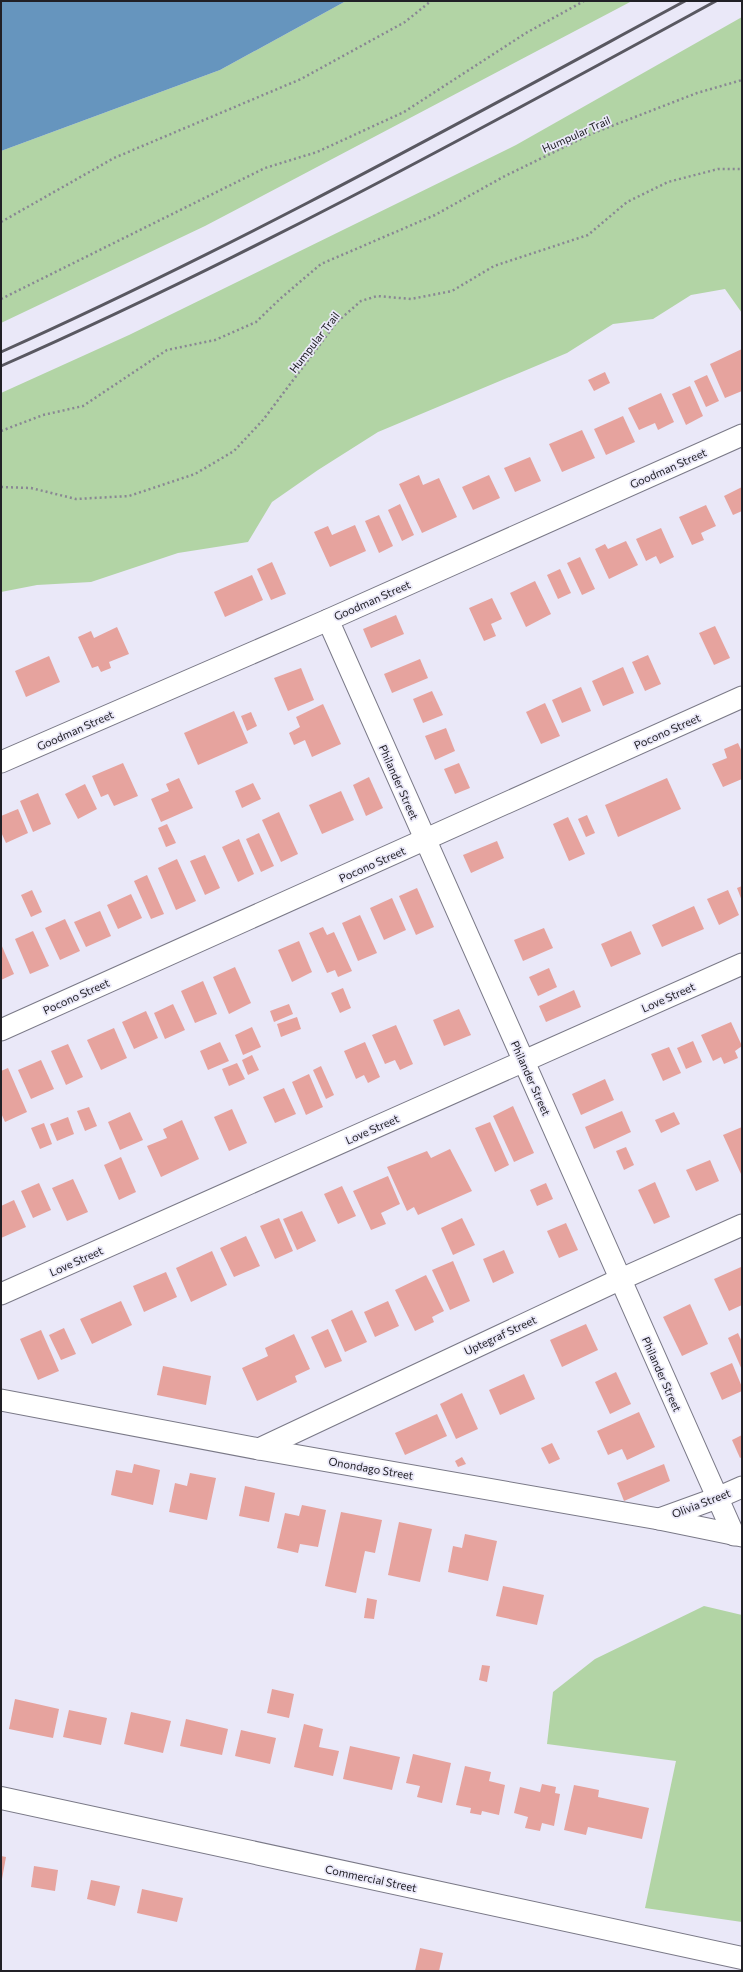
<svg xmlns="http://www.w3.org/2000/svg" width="743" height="1972" font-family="Commissioner,sans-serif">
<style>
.green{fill:#b2d4a5}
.water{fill:#6695be}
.building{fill:#e6a39e}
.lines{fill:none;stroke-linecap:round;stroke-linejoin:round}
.street-casing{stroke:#7a7987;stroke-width:23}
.secondary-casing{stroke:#7a7987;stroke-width:24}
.path{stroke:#898793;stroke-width:2.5;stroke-dasharray:2 3;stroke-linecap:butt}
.street{stroke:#fff;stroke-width:21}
.secondary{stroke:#fff;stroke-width:22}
.rail{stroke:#595861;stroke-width:3}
.labels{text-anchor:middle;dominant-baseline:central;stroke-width:3.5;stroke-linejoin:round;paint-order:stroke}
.street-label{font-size:11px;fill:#212026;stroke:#eae8f8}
</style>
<rect width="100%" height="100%" fill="#eae8f8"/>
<g class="green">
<polygon points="346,1 632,1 205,226 1,323 1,151 220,70"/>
<polygon points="742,17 742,313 725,289 691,295 653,319 613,324 567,353 378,432 318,470 272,502 248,542 178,553 91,582 37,585 1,592 1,393 129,335 516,145"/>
<polygon points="704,1606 742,1615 742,1922 645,1908 676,1761 547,1744 553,1692 595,1659"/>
</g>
<polygon class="water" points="1,1 346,1 220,70 1,151"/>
<g class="building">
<polygon points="742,349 742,391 725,398 710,364"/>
<polygon points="605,372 610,383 594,391 588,380"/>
<polygon points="707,375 719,401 706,407 694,381"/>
<polygon points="690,386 703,416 686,425 672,394"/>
<polygon points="661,393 674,422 658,430 655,423 639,430 628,408"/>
<polygon points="623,416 635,442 606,455 594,429"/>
<polygon points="582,430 595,458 562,472 549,444"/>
<polygon points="530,457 541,481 515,492 504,468"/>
<polygon points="419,475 423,485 439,478 457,517 422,533 399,484"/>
<polygon points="489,475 500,498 473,510 462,487"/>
<polygon points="742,487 742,511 733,515 724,496"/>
<polygon points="400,504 414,535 402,541 388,510"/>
<polygon points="706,505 716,526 701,533 704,540 692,545 679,517"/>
<polygon points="379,515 393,546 379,553 365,521"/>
<polygon points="355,525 366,551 330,567 314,532 328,526 332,535"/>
<polygon points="661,528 674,557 660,564 656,556 646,561 636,539"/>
<polygon points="626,541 638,565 609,579 595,549 605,544 608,549"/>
<polygon points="580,557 595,589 582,595 567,563"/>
<polygon points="272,562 286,594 271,600 257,569"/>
<polygon points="560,569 571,593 558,599 547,575"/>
<polygon points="252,575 263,600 225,617 214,592"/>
<polygon points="535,581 551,614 526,627 510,593"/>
<polygon points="492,598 502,619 491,624 496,636 484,641 469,608"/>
<polygon points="396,615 404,634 371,648 363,629"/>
<polygon points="715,626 730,658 714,665 699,633"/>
<polygon points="117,627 129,654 109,662 111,668 101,672 98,666 92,668 78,637 91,631 94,638"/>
<polygon points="648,655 661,684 645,691 632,662"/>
<polygon points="49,656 60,682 26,697 15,671"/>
<polygon points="420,659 428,678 392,693 384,674"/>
<polygon points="623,667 634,693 603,706 592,681"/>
<polygon points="301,668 314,700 288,711 274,678"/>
<polygon points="581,687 591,711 562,723 552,700"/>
<polygon points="432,691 443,715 423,723 413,699"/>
<polygon points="545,703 560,736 541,744 526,712"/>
<polygon points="323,704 341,744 312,757 305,740 294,745 289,733 300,727 296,717"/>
<polygon points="234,711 248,743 198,765 184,733"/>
<polygon points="251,712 257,726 247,731 241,716"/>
<polygon points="446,728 455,751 435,760 425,736"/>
<polygon points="738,743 742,752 742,779 723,787 712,764 727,758 724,749"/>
<polygon points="123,763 138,796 114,806 108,794 101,797 92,776"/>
<polygon points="459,763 470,788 455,794 444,769"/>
<polygon points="369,777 383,808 366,816 353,785"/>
<polygon points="179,778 193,808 161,822 151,799 169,791 166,784"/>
<polygon points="667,778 681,809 618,837 605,805"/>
<polygon points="253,783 261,799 242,808 235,791"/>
<polygon points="85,784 97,809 78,819 65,794"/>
<polygon points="341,791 354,820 322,834 309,805"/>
<polygon points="38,793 51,824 33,832 20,801"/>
<polygon points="18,809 28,833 6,843 1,832 1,816"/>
<polygon points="279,812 298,854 281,862 262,820"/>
<polygon points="587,815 595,833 586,837 578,819"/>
<polygon points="568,817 585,854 569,861 553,824"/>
<polygon points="167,824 176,843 166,847 158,828"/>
<polygon points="259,833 274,866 261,872 246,839"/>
<polygon points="239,839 254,874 238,882 222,847"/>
<polygon points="497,841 504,858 471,873 463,855"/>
<polygon points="205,855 220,888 205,895 190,861"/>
<polygon points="177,859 196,901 176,910 158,868"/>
<polygon points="147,875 164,914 151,919 134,881"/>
<polygon points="742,886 742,901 737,888"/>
<polygon points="417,888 434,927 416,935 399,896"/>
<polygon points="32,890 42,912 31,917 21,895"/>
<polygon points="728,890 739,915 719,925 707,899"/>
<polygon points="131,894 142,918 118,929 107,905"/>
<polygon points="392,898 406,930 384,940 370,908"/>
<polygon points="694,906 704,929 662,947 652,925"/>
<polygon points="100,911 111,936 86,947 74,922"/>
<polygon points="360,915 377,953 358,961 342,923"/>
<polygon points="65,919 80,951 60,960 45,928"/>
<polygon points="323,927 327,935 334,932 352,971 338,977 335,970 327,973 309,933"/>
<polygon points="544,928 553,948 523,961 514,940"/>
<polygon points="33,931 49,966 30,974 15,939"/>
<polygon points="631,931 641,954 611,967 601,944"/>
<polygon points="299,941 312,972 292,982 278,950"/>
<polygon points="1,944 14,974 1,980"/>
<polygon points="235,967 251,1003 229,1014 213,977"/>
<polygon points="549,968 557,987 538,996 529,977"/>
<polygon points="203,981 217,1014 195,1023 181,991"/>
<polygon points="343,988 351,1008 340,1013 331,993"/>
<polygon points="574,990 581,1007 546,1022 539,1006"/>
<polygon points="173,1004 185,1030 165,1039 154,1013"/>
<polygon points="289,1004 293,1014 274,1022 270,1011"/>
<polygon points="459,1009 471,1035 444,1046 433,1020"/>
<polygon points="146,1011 158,1038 134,1049 122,1022"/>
<polygon points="297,1017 301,1029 281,1037 277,1024"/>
<polygon points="731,1022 742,1046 735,1051 738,1058 724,1064 721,1057 713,1061 701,1035"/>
<polygon points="396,1025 413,1064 400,1070 395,1060 385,1064 372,1035"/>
<polygon points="252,1027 261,1047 243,1055 235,1035"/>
<polygon points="114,1028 127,1058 101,1070 87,1040"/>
<polygon points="693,1041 702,1062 686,1069 677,1048"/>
<polygon points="220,1042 229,1061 208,1070 200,1051"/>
<polygon points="365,1042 380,1077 368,1083 364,1075 356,1079 344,1051"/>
<polygon points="68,1044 83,1077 66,1085 51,1051"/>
<polygon points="669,1047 681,1073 663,1081 651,1054"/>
<polygon points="252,1055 259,1070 248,1075 242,1060"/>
<polygon points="41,1060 54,1089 31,1099 18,1070"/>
<polygon points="237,1063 245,1079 229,1086 222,1069"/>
<polygon points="321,1066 334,1095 326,1099 313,1070"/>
<polygon points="8,1068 27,1112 5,1122 1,1113 1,1071"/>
<polygon points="309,1074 323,1107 306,1115 292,1082"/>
<polygon points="605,1079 614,1100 581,1115 572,1094"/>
<polygon points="284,1088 296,1114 275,1123 263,1097"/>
<polygon points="513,1106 534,1153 514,1162 493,1116"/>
<polygon points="89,1107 97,1126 85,1131 77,1111"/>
<polygon points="232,1109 247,1143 229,1151 214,1117"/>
<polygon points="622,1111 631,1132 594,1149 585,1127"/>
<polygon points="130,1112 143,1140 120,1150 108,1122"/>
<polygon points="674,1112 680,1124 661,1133 655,1120"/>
<polygon points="68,1117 74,1134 57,1141 50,1124"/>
<polygon points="182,1120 199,1159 161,1177 147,1146 167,1138 163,1129"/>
<polygon points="490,1122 509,1165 495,1172 475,1128"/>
<polygon points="44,1123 52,1144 40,1149 31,1128"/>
<polygon points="742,1127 742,1174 741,1174 723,1135"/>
<polygon points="626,1147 634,1165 624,1170 616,1151"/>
<polygon points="450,1149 472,1191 418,1215 414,1207 407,1211 387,1167 427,1151 431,1158"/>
<polygon points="121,1157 136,1192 119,1200 104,1165"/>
<polygon points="710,1160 719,1181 696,1191 686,1170"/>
<polygon points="388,1176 400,1204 381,1213 386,1224 371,1230 353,1191"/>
<polygon points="73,1179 88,1212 67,1221 52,1188"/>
<polygon points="655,1182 670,1217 654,1224 638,1190"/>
<polygon points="39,1183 51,1210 33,1218 21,1191"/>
<polygon points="546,1183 553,1199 537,1206 530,1190"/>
<polygon points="342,1186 356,1216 338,1224 324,1194"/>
<polygon points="14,1200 26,1227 1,1238 1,1206"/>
<polygon points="302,1211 316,1241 297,1250 283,1219"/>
<polygon points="279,1218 293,1251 275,1259 260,1226"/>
<polygon points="462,1218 475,1245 453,1255 441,1228"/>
<polygon points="566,1223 578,1250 559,1258 547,1231"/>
<polygon points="246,1236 260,1266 234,1277 220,1248"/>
<polygon points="504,1250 514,1273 493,1283 483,1259"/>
<polygon points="212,1251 227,1285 191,1302 176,1268"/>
<polygon points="453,1261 470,1301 450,1310 432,1270"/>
<polygon points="741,1267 742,1305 729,1311 714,1279"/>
<polygon points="166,1272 177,1297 144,1312 133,1286"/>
<polygon points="426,1275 444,1311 432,1317 434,1322 415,1331 395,1290"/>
<polygon points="121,1301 132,1325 92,1344 80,1319"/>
<polygon points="388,1301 399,1326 375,1337 364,1312"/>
<polygon points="690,1304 708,1344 682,1356 663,1317"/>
<polygon points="352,1310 367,1342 345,1352 331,1320"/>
<polygon points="586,1324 598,1350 562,1367 550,1340"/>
<polygon points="64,1328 76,1354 61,1360 49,1335"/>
<polygon points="328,1329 342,1361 325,1368 311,1337"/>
<polygon points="41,1330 59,1371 38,1380 20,1339"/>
<polygon points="738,1333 742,1342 742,1370 728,1338"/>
<polygon points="294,1334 310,1369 295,1376 297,1382 257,1401 242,1368 268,1356 265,1348"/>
<polygon points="732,1363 742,1387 742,1391 722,1400 710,1373"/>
<polygon points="163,1366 211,1376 206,1405 157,1395"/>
<polygon points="616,1372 631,1404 610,1414 595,1382"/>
<polygon points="524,1374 535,1399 500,1415 489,1390"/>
<polygon points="462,1393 478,1429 456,1439 440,1404"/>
<polygon points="639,1412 655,1447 627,1460 622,1449 608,1455 597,1431"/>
<polygon points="437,1414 447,1436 405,1455 395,1433"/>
<polygon points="742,1435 742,1457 740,1458 732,1440"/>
<polygon points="552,1443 560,1459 549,1464 541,1448"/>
<polygon points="462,1457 466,1464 458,1467 455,1461"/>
<polygon points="134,1464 160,1470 153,1505 111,1495 116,1470 132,1473"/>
<polygon points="664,1464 670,1481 624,1501 617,1483"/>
<polygon points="190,1473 216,1478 207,1520 169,1512 175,1483 187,1486"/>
<polygon points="245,1486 275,1493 269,1522 239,1516"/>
<polygon points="302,1505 326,1510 318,1547 300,1544 298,1553 277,1548 285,1513 299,1516"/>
<polygon points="341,1512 382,1520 375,1553 365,1551 356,1593 325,1586"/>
<polygon points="399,1522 432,1529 420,1582 388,1575"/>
<polygon points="465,1534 497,1541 488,1581 448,1572 453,1546 462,1548"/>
<polygon points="503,1586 544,1595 537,1625 496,1616"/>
<polygon points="367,1598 377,1600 374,1619 364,1618"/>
<polygon points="482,1665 490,1666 487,1682 479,1680"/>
<polygon points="272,1689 294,1694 289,1718 267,1713"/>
<polygon points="15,1699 59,1709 53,1738 9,1729"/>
<polygon points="69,1710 107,1718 101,1745 63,1737"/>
<polygon points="131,1712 171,1721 163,1753 124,1744"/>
<polygon points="186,1719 228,1729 222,1755 180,1746"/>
<polygon points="304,1724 323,1729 319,1747 339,1751 333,1776 294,1767"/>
<polygon points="241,1730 276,1738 270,1764 235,1756"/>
<polygon points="350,1746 400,1757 392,1790 343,1779"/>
<polygon points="413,1754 451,1763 442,1803 417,1797 420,1786 406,1783"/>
<polygon points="465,1766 491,1772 489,1781 505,1785 499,1815 482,1811 481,1815 470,1813 471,1808 456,1805"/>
<polygon points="542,1784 556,1787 555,1793 560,1794 554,1826 542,1823 540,1831 525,1828 528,1817 514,1813 520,1787 540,1792"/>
<polygon points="574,1785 599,1790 598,1797 649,1808 642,1839 588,1827 586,1835 564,1830"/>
<polygon points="1,1856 6,1857 2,1879 1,1879"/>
<polygon points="34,1866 58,1870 55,1891 31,1887"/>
<polygon points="91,1880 120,1886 115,1906 87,1899"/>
<polygon points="142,1889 183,1898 177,1922 137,1913"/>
<polygon points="420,1948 443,1953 439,1971 415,1971"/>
</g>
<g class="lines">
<defs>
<g id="street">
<polyline points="328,620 734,1535"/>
<polyline points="1,762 328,620 742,435"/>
<polyline points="1,1030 742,697"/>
<polyline points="1,1294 742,964"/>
<polyline points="1,1400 259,1449 659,1519 742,1536"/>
<polyline points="259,1449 610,1284 742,1225"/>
<polyline points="659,1519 717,1498 742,1487"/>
</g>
<polyline id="secondary" points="1,1798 742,1958"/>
</defs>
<use href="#street" class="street-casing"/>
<use href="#secondary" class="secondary-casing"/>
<g class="path">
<polyline points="1,222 114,158 301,79 405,22 431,1"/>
<polyline points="1,299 265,168 317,152 404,112 526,33 584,1"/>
<polyline points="1,431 43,415 83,406 167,350 215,340 256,322 281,298 321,264 435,215 503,177 591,134 697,93 742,80"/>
<polyline points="1,487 31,488 76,499 129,496 195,474 234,451 263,420 337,322 361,301 377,296 411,299 452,291 494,266 588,235 627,202 668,182 718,169 742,169"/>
</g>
<use href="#street" class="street"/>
<use href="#secondary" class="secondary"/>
<g class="rail">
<path d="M1,352C235,247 459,123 685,1"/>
<path d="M1,366C246,258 481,129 716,1"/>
</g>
</g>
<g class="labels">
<g class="street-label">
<text transform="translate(576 134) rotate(-24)">Humpular Trail</text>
<text transform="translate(314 342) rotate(-52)">Humpular Trail</text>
<text transform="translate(668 468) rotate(-24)">Goodman Street</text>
<text transform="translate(372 600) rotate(-24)">Goodman Street</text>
<text transform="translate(75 730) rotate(-24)">Goodman Street</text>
<text transform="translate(667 731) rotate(-24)">Pocono Street</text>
<text transform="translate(399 782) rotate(66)">Philander Street</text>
<text transform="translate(372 864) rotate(-24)">Pocono Street</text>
<text transform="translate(76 996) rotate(-24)">Pocono Street</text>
<text transform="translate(668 997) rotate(-24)">Love Street</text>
<text transform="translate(531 1078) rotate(66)">Philander Street</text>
<text transform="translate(372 1129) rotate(-24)">Love Street</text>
<text transform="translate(76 1261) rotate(-24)">Love Street</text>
<text transform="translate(500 1335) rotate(-25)">Uptegraf Street</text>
<text transform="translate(662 1374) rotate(66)">Philander Street</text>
<text transform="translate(371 1468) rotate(10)">Onondago Street</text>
<text transform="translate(701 1503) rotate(-21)">Olivia Street</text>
<text transform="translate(371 1878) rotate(12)">Commercial Street</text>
</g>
</g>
<rect width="743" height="1972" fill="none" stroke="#212026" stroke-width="4"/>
</svg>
